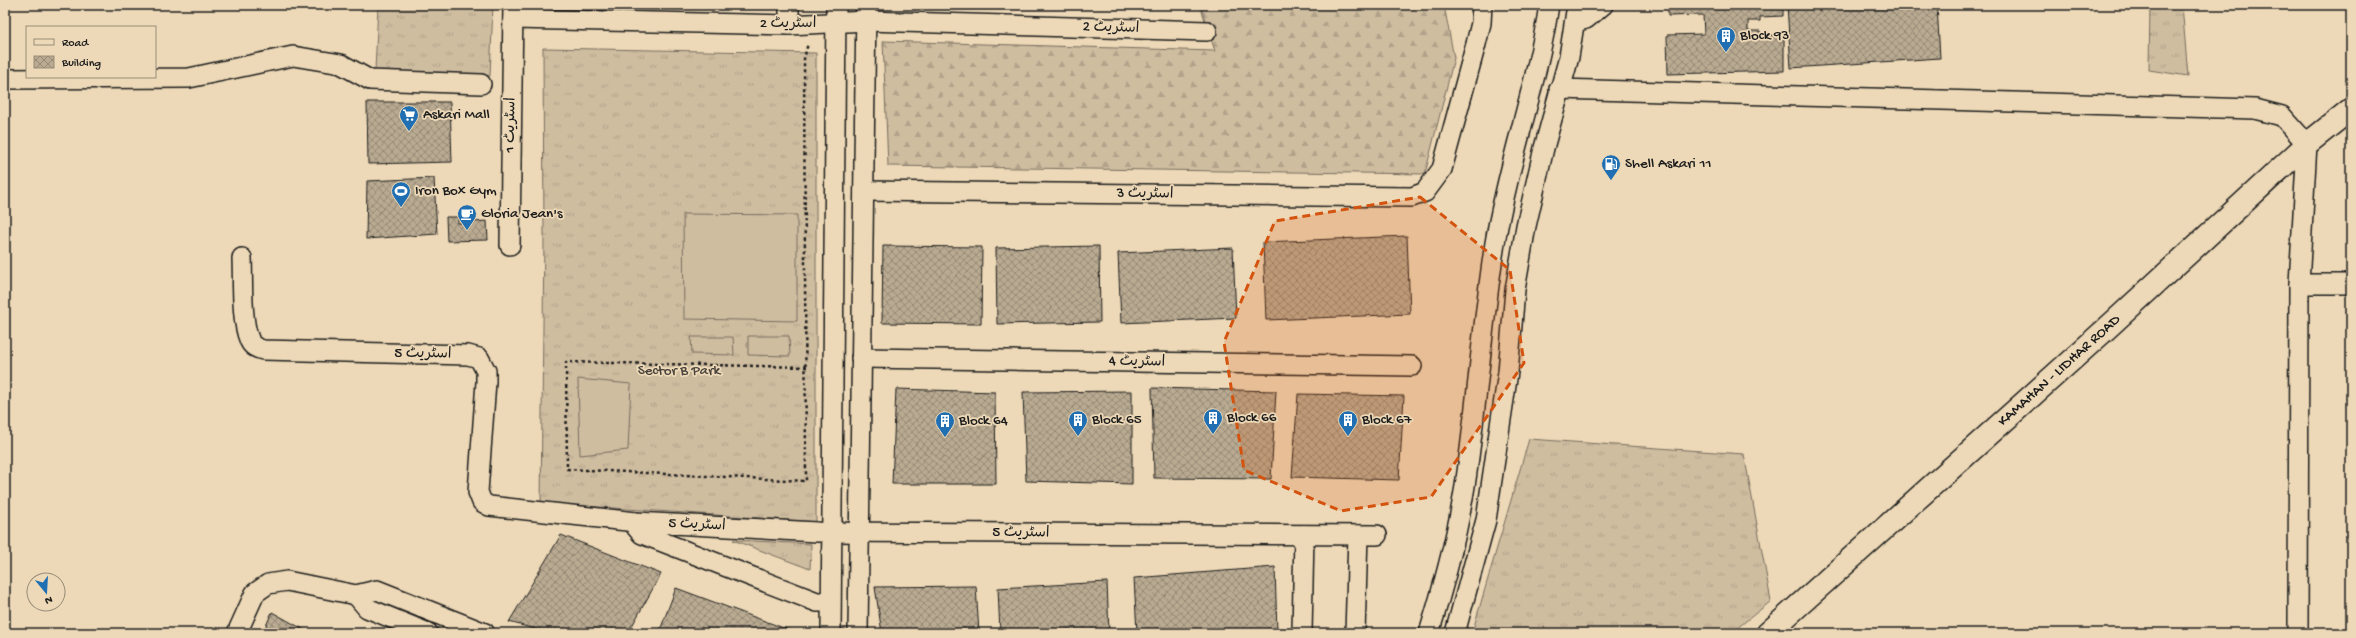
<svg xmlns="http://www.w3.org/2000/svg" width="2356" height="638" font-family="'Gochi Hand','Playpen Sans Arabic',sans-serif">
<style>
.grass{fill:url(#grass-tufts);stroke:#766c5e}
.forest{fill:url(#forest-firs);stroke:#766c5e}
.pitch{fill:#cfbda0;stroke:#766c5e}
.building{fill:url(#building-cross-hatch);stroke:#1c1c1c}
.lines{fill:none;stroke-linecap:round;stroke-linejoin:round}
.minor-casing{stroke:#1c1c1c;stroke-width:22}
.major-casing{stroke:#1c1c1c;stroke-width:25}
.path{stroke:#1c1c1c;stroke-width:2.5;stroke-dasharray:3 3;stroke-linecap:butt}
.minor{stroke:#edd9b7;stroke-width:19}
.major{stroke:#edd9b7;stroke-width:22}
.marked{fill:#d4530e;fill-opacity:0.2;stroke:#d4530e;stroke-width:3;stroke-dasharray:8 5;stroke-linejoin:round}
.labels{text-anchor:middle;dominant-baseline:central;stroke-width:3.5;stroke-linejoin:round;paint-order:stroke}
.street-label{font-size:15px;fill:#1c1c1c;stroke:#edd9b7}
.poi-label{font-size:15px;fill:#1c1c1c;stroke:#edd9b7;text-anchor:start}
.park-label{font-size:15px;fill:#49443d;stroke:#edd9b7}
</style>
<defs>
<pattern id="grass-tufts" width="24" height="20" patternUnits="userSpaceOnUse"><rect width="24" height="20" fill="#cfbda0"/><path d="M3 7l-1-3M5 7V3M7 7l1-3M15 17l-1-3M17 17v-4M19 17l1-3" fill="none" stroke="#b1a289"/></pattern>
<pattern id="forest-firs" width="22" height="20" patternUnits="userSpaceOnUse"><rect width="22" height="20" fill="#cfbda0"/><path d="M5 1l3.5 6h-7zM16 11l3.5 6h-7z" fill="#b1a289"/></pattern>
<pattern id="building-cross-hatch" width="8" height="8" patternUnits="userSpaceOnUse"><rect width="8" height="8" fill="#b9aa91"/><path d="M0 0l8 8M0 8l8-8" fill="none" stroke="#968a76"/></pattern>
</defs>
<rect width="100%" height="100%" fill="#edd9b7"/>
<filter id="ink" filterUnits="userSpaceOnUse"><feTurbulence type="fractalNoise" baseFrequency=".025" numOctaves="2"/><feDisplacementMap in="SourceGraphic" scale="8" xChannelSelector="R" yChannelSelector="G"/><feConvolveMatrix kernelMatrix="1 2 1 2 8 2 1 2 1" color-interpolation-filters="sRGB"/></filter>
<g filter="url(#ink)">
<g class="grass">
<polygon points="378,5 493,5 490,76 375,71"/>
<polygon points="2150,5 2182,5 2188,76 2149,70"/>
<polygon points="543,48 816,53 816,522 541,503 544,238"/>
<polygon points="1529,439 1744,454 1771,601 1731,633 1472,633"/>
<polygon points="733,540 811,544 810,569"/>
</g>
<polygon class="forest" points="1200,5 1444,5 1454,58 1425,174 888,166 883,41 1215,51"/>
<g class="pitch">
<polygon points="683,214 797,215 797,321 684,319"/>
<polygon points="748,336 789,336 790,356 748,355"/>
<polygon points="691,337 733,337 734,355 692,354"/>
<polygon points="578,379 631,384 628,450 580,455"/>
</g>
<g class="building">
<polygon points="1668,5 1783,5 1783,16 1760,17 1760,21 1748,21 1748,31 1760,31 1761,35 1784,35 1784,71 1668,74 1667,35 1704,34 1703,15 1668,16"/>
<polygon points="1787,5 1937,5 1940,58 1791,68"/>
<polygon points="367,102 450,102 452,162 368,164"/>
<polygon points="434,178 437,234 366,239 367,181"/>
<polygon points="446,217 458,217 458,223 464,223 464,218 473,217 473,222 487,221 488,240 447,241"/>
<polygon points="1407,236 1410,314 1266,320 1263,242"/>
<polygon points="883,246 982,247 981,324 882,323"/>
<polygon points="1099,246 1100,322 997,324 996,248"/>
<polygon points="1233,248 1236,318 1121,323 1118,253"/>
<polygon points="1152,388 1276,391 1271,479 1154,478"/>
<polygon points="896,389 995,392 996,484 892,484"/>
<polygon points="1132,391 1132,484 1026,481 1023,392"/>
<polygon points="1298,394 1404,396 1399,480 1292,477"/>
<polygon points="561,535 661,574 628,633 550,633 509,622"/>
<polygon points="1275,567 1277,633 1137,633 1134,578"/>
<polygon points="1107,582 1109,633 1000,633 998,588"/>
<polygon points="976,586 979,633 882,633 875,587"/>
<polygon points="676,588 797,633 659,633"/>
<polygon points="272,612 310,633 263,633"/>
</g>
<g class="lines">
<defs>
<g id="minor">
<polyline points="513,19 789,25 866,21 1207,31"/>
<polyline points="1575,22 1586,19 1603,5"/>
<polyline points="789,25 789,5"/>
<polyline points="5,79 189,78 293,56 341,64 370,80 481,84"/>
<polyline points="1559,89 2255,109 2282,116 2307,144 2299,284 2351,284"/>
<polyline points="864,191 1412,197 1425,192 1442,169 1476,44 1481,23 1482,5"/>
<polyline points="510,245 513,5"/>
<path d="M242,258C243,280 241,320 249,339C251,346 256,348 263,350L468,355L479,358L486,371V382L478,492L482,502L489,506L636,522L817,532L1377,535"/>
<polyline points="861,358 1412,366"/>
<polyline points="636,522 636,527 642,534 817,602 830,602"/>
<polyline points="356,595 367,608 428,633"/>
<polyline points="237,633 255,593 268,584 287,581 356,595 377,590 485,633"/>
<polyline points="831,633 836,5"/>
<polyline points="858,633 866,5"/>
<polyline points="1302,633 1304,535"/>
<polyline points="1355,633 1358,535"/>
<path d="M1429,633C1444,585 1457,536 1465,486C1477,406 1482,324 1495,243C1508,163 1537,86 1549,5"/>
<polyline points="1455,633 1486,520 1508,372 1515,290 1526,226 1544,148 1569,57 1577,5"/>
<polyline points="2298,633 2299,284"/>
</g>
<g id="major">
<path id="s1" d="M1768,633L2105,330L2307,144L2351,109"/>
</g>
</defs>
<use href="#minor" class="minor-casing"/>
<use href="#major" class="major-casing"/>
<polyline class="path" points="807,367 566,362 567,469 806,481 804,59 808,43"/>
<use href="#minor" class="minor"/>
<use href="#major" class="major"/>
</g>
</g>
<path class="marked" d="M1420,197L1510,270L1524,363L1431,497L1341,511L1244,470L1224,342L1275,221Z"/>
<defs>
<symbol id="building-pin" viewBox="-11 -11 22 30"><path d="M0 17L-7.5 6A9.5 9.5 0 1 1 7.5 6Z" fill="#1f6fb2" stroke="#edd9b7"/><path d="M-4-6H4V6H1V3H-1V6H-4ZM-2.5-4.3h1.7v1.8h-1.7ZM.8-4.3h1.7v1.8H.8ZM-2.5-1h1.7V.8h-1.7ZM.8-1h1.7V.8H.8Z" fill="#fff"/></symbol>
<symbol id="supermarket-pin" viewBox="-11 -11 22 30"><path d="M0 17L-7.5 6A9.5 9.5 0 1 1 7.5 6Z" fill="#1f6fb2" stroke="#edd9b7"/><path d="M-6-5.5h2.5l.6 2H6L4.5 2H-2.5L-4.4-4H-6ZM-1.5 3.2a1.3 1.3 0 1 0 .1 0ZM3 3.2a1.3 1.3 0 1 0 .1 0Z" fill="#fff"/></symbol>
<symbol id="fuel-pin" viewBox="-11 -11 22 30"><path d="M0 17L-7.5 6A9.5 9.5 0 1 1 7.5 6Z" fill="#1f6fb2" stroke="#edd9b7"/><path d="M-5.5-6h7V0h2V4h1.3V-2.5L3-4.5l.8-.8L6-3V5H2.5V1h-1V6h-7ZM-4.2-4.7v3.2H.2V-4.7Z" fill="#fff"/></symbol>
<symbol id="stadium-pin" viewBox="-11 -11 22 30"><path d="M0 17L-7.5 6A9.5 9.5 0 1 1 7.5 6Z" fill="#1f6fb2" stroke="#edd9b7"/><path d="M0-5a6.5 5 0 1 0 0 10a6.5 5 0 1 0 0-10ZM-3.5-1.8h7v3.6h-7Z" fill="#fff"/></symbol>
<symbol id="cafe-pin" viewBox="-11 -11 22 30"><path d="M0 17L-7.5 6A9.5 9.5 0 1 1 7.5 6Z" fill="#1f6fb2" stroke="#edd9b7"/><path d="M-5.5-4.5H6V0H3Q3 3.5 0 3.5H-2.5Q-5.5 3.5-5.5 0ZM3-3.2v2h1.7v-2ZM-6 4.5H4V6H-6Z" fill="#fff"/></symbol>
</defs>
<g fill-rule="evenodd">
<use href="#building-pin" x="1715" y="25" width="22" height="30"/>
<use href="#supermarket-pin" x="398" y="104" width="22" height="30"/>
<use href="#fuel-pin" x="1600" y="153" width="22" height="30"/>
<use href="#stadium-pin" x="390" y="180" width="22" height="30"/>
<use href="#cafe-pin" x="456" y="203" width="22" height="30"/>
<use href="#building-pin" x="1202" y="407" width="22" height="30"/>
<use href="#building-pin" x="1067" y="409" width="22" height="30"/>
<use href="#building-pin" x="1337" y="409" width="22" height="30"/>
<use href="#building-pin" x="934" y="410" width="22" height="30"/>
</g>
<g class="labels">
<g class="street-label">
<text x="788" y="24">اسٹریٹ 2</text>
<text transform="translate(1111 28) rotate(2)">اسٹریٹ 2</text>
<text transform="translate(511 125) rotate(-89)">اسٹریٹ 1</text>
<text transform="translate(1145 194) rotate(1)">اسٹریٹ 3</text>
<text transform="translate(423 354) rotate(1)">اسٹریٹ 5</text>
<text transform="translate(1137 362) rotate(1)">اسٹریٹ 4</text>
<text stroke="none"><textPath href="#s1" startOffset="392">KAMAHAN - LIDHAR ROAD</textPath></text>
<text transform="translate(697 525) rotate(3)">اسٹریٹ 5</text>
<text transform="translate(1021 533) rotate(1)">اسٹریٹ 5</text>
</g>
<g class="poi-label">
<text x="1740" y="36">Block 93</text>
<text x="423" y="115">Askari Mall</text>
<text x="1625" y="164">Shell Askari 11</text>
<text x="415" y="191">Iron Box Gym</text>
<text x="481" y="214">Gloria Jean's</text>
<text x="1227" y="418">Block 66</text>
<text x="1092" y="420">Block 65</text>
<text x="1362" y="420">Block 67</text>
<text x="959" y="421">Block 64</text>
</g>
<g class="park-label">
<text x="679" y="371">Sector B Park</text>
</g>
</g>
<rect width="2356" height="638" fill="none" stroke="#edd9b7" stroke-width="20"/>
<rect x="10" y="10" width="2336" height="618" fill="none" stroke="#1c1c1c" stroke-width="1.5" filter="url(#ink)"/>
<rect x="26" y="26" width="130" height="52" fill="#edd9b7" stroke="#998d79"/>
<rect x="34" y="39" width="20" height="6" fill="#edd9b7" stroke="#998d79"/>
<text x="62" y="46" font-size="12" fill="#1c1c1c">Road</text>
<rect x="34" y="56" width="20" height="12" fill="url(#building-cross-hatch)" stroke="#998d79"/>
<text x="62" y="66" font-size="12" fill="#1c1c1c">Building</text>
<g transform="translate(46 592) rotate(162)"><circle r="19" fill="#edd9b7" stroke="#998d79"/>
<path d="M0-3L7 15L0 10L-7 15Z" fill="#1f6fb2"/>
<text y="-6" font-size="11" font-weight="bold" text-anchor="middle" fill="#1c1c1c">N</text>
</g>
</svg>
